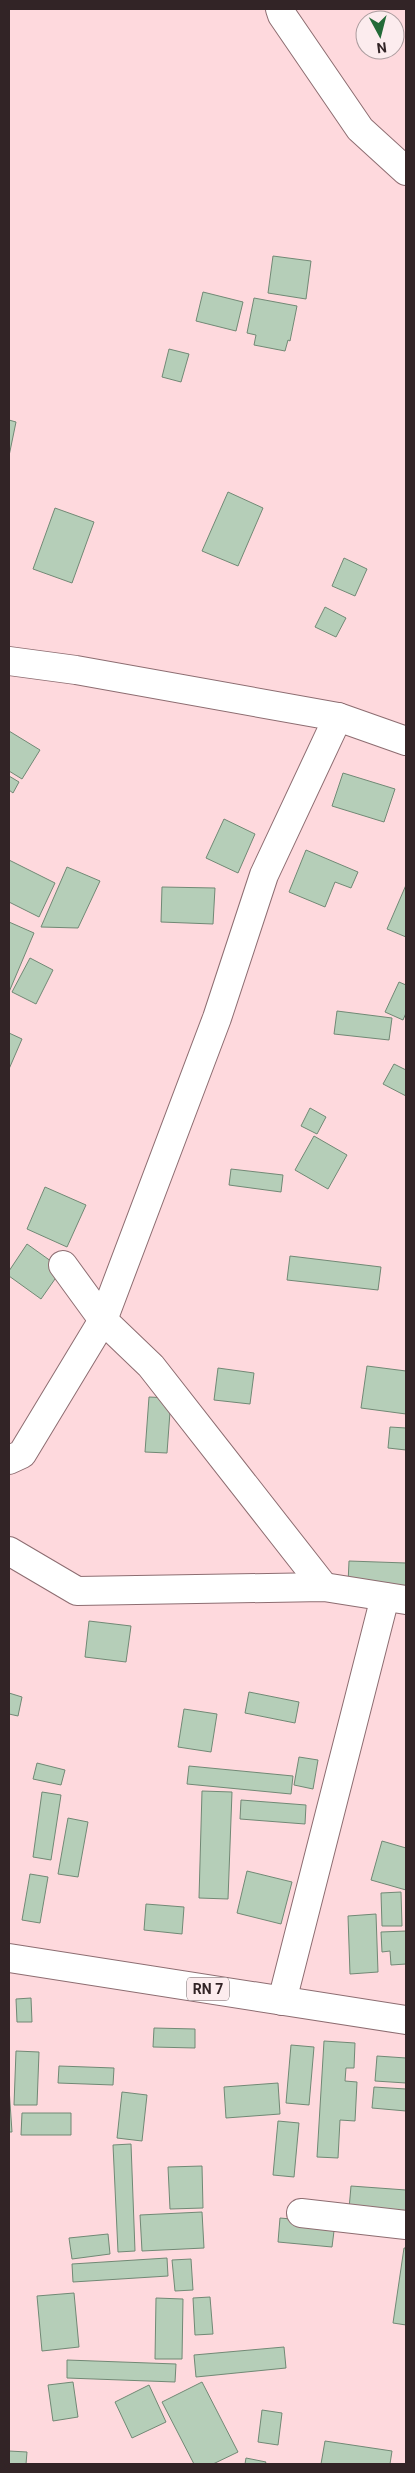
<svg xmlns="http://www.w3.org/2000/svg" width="415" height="2473" font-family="Roboto,sans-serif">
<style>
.building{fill:#b5ceb8;stroke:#718975}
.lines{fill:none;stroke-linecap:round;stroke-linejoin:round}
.minor-casing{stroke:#8d6d71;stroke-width:30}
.primary-casing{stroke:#8d6d71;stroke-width:30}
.minor{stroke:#fff;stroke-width:28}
.primary{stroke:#fff;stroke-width:28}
.labels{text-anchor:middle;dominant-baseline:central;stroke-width:5;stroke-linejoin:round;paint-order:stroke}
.shield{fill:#fcecee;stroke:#6f6062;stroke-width:1}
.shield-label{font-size:14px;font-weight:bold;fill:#322426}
</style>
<rect width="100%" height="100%" fill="#fed9dd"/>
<g class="building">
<polygon points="273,256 311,261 306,299 268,293"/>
<polygon points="203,292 243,302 236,331 196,321"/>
<polygon points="254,298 297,306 290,341 288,340 285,351 254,345 256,335 247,333"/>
<polygon points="169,349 189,354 181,382 162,377"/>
<polygon points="9,420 16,422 9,456"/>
<polygon points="228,492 263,508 238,566 202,551"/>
<polygon points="55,508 94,522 72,583 33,569"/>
<polygon points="344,558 367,569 355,596 332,586"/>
<polygon points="325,607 346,618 336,637 315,627"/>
<polygon points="9,731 40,750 22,779 9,771"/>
<polygon points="343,773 395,789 384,822 332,806"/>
<polygon points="9,776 19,782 13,793 9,790"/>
<polygon points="224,819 255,834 238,873 206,858"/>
<polygon points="306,850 358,872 351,888 335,882 325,907 289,892"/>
<polygon points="9,860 55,883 39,917 9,902"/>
<polygon points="67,867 100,881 78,928 41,927"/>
<polygon points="406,885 406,937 387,929"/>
<polygon points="162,887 215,888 213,924 161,922"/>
<polygon points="9,922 34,933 9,992"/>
<polygon points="30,958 53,970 36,1004 12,992"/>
<polygon points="399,982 406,985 406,1013 403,1020 385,1012"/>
<polygon points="337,1011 392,1018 389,1040 334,1034"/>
<polygon points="9,1033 22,1039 9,1069"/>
<polygon points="394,1064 406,1070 406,1096 383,1084"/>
<polygon points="310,1108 326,1117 317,1134 301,1126"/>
<polygon points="314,1136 347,1155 328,1189 295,1170"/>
<polygon points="231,1169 283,1175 281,1192 229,1185"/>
<polygon points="45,1187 86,1205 67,1247 27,1229"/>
<polygon points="27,1244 62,1269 41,1299 9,1276 9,1271"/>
<polygon points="290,1256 381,1267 378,1290 287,1280"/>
<polygon points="367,1366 406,1371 406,1414 361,1408"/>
<polygon points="218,1368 254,1373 250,1404 214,1400"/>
<polygon points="149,1397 171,1398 167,1453 145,1452"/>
<polygon points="390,1427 406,1428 406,1450 388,1448"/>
<polygon points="349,1561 406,1563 406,1586 348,1584"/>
<polygon points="89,1621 131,1626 126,1662 85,1657"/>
<polygon points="249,1692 299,1702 295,1723 245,1713"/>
<polygon points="9,1693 22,1697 18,1716 9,1714"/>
<polygon points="184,1709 217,1714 211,1752 178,1747"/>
<polygon points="299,1757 318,1760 313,1789 294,1785"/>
<polygon points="37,1763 65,1770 61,1785 33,1779"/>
<polygon points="189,1766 293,1776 291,1794 187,1784"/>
<polygon points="202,1791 232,1792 228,1899 199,1898"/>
<polygon points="42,1792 61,1795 51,1860 33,1857"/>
<polygon points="241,1800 306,1805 305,1824 240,1819"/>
<polygon points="68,1818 88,1822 78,1877 58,1874"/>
<polygon points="382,1841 406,1848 406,1890 371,1880"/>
<polygon points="247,1871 292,1882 281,1924 237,1913"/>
<polygon points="30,1874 48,1877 40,1923 22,1920"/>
<polygon points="401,1892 402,1926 382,1926 381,1893"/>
<polygon points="146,1904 184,1907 182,1934 144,1930"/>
<polygon points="376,1914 378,1972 350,1974 348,1916"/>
<polygon points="406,1931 406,1964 391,1965 390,1951 382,1952 381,1932"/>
<polygon points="31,1998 32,2022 17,2022 16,1999"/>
<polygon points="154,2028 195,2029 195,2048 153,2047"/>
<polygon points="324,2041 355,2043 354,2068 346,2068 345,2081 357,2082 355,2121 340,2120 338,2158 317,2157"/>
<polygon points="291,2045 314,2047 309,2105 286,2103"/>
<polygon points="16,2051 39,2052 37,2105 14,2105"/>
<polygon points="377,2056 406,2058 406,2083 375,2081"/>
<polygon points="59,2066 114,2068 113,2085 58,2083"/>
<polygon points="278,2083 280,2114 226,2118 224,2087"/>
<polygon points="374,2087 406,2089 406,2111 372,2108"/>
<polygon points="9,2088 12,2132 9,2132"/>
<polygon points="122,2092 147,2095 142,2141 117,2138"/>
<polygon points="22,2113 71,2113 71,2135 21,2135"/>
<polygon points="278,2121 299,2123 294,2177 273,2175"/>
<polygon points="131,2144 135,2251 118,2252 113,2145"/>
<polygon points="202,2166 203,2208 170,2209 168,2167"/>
<polygon points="351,2186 406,2190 406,2213 349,2209"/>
<polygon points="202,2212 204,2248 142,2251 140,2215"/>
<polygon points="280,2218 335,2223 332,2247 278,2242"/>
<polygon points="108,2234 110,2254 72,2259 69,2238"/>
<polygon points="404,2248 406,2248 406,2325 393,2323"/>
<polygon points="167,2258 168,2276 73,2282 72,2264"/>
<polygon points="191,2259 193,2290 175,2291 172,2260"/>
<polygon points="74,2293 79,2347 42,2351 37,2296"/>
<polygon points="210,2297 213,2334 195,2335 193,2298"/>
<polygon points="156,2298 183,2299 182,2359 155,2359"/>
<polygon points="284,2347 286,2368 196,2377 194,2355"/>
<polygon points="67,2360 176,2364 175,2382 67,2378"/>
<polygon points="73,2382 78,2417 53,2421 48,2385"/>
<polygon points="202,2382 238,2452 213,2464 194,2464 162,2402"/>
<polygon points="149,2385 166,2422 132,2438 115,2402"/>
<polygon points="262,2410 282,2413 278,2445 258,2442"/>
<polygon points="325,2441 392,2451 390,2464 321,2464"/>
<polygon points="9,2451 27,2452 26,2464 9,2464"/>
<polygon points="246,2458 266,2462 265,2464 245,2464"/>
</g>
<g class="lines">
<defs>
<g id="minor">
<polyline points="280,9 282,15 360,129 406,171"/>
<polyline points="9,661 76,670 338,717 406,741"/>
<polyline points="63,1265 103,1320 151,1366 324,1587"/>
<polyline points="9,1460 22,1454 103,1320 217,1018 264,875 338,717"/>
<polyline points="9,1551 77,1591 324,1587 406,1600"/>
<polyline points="282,2001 385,1597"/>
<polyline points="301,2213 406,2225"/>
</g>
<polyline id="primary" points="9,1958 406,2020"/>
</defs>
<use href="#minor" class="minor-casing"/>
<use href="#primary" class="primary-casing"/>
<use href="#minor" class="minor"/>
<use href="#primary" class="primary"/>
</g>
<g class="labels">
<rect class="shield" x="187" y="1977.5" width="42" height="23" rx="4"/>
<g class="shield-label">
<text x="208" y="1989">RN 7</text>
</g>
</g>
<rect width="415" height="2473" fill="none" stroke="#322426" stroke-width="20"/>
<g transform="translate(380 35) rotate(173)"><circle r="24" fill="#fcecee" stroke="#ab9c9e"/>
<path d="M0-4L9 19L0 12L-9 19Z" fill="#236b38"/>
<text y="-8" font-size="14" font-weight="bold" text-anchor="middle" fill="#322426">N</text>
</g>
</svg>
